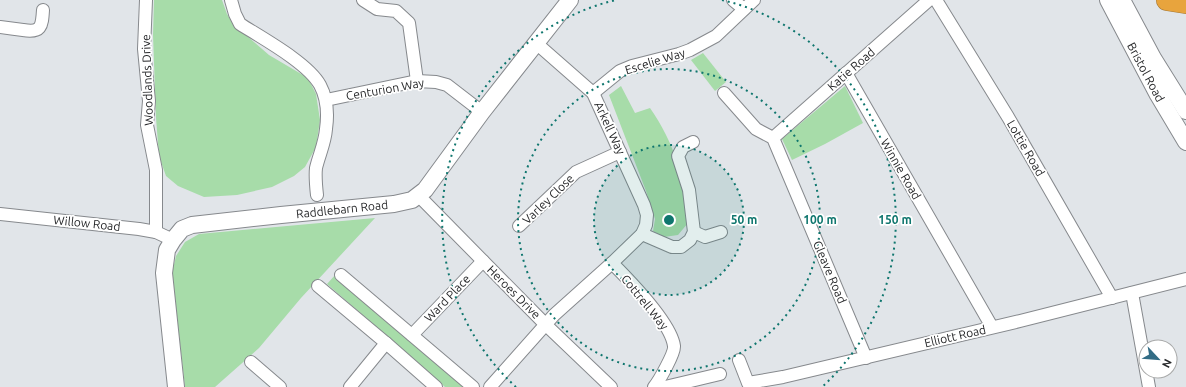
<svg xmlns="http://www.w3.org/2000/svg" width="1186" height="387" font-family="Ubuntu,sans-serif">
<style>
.green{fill:#a7dca9}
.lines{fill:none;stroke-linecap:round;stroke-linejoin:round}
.street-casing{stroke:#86898d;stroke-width:14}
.secondary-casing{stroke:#86898d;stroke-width:18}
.highway-casing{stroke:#a47836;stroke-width:22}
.street{stroke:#fff;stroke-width:12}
.secondary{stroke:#fff;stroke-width:16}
.highway{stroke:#e8a43d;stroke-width:21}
.ring{fill:none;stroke:#0f766e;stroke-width:2;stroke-dasharray:2 4}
.labels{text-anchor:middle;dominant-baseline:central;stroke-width:3.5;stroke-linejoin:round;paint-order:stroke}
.street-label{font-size:12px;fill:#262729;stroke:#fff}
.centre{fill:#0f766e;stroke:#fff;stroke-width:2}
.ring-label{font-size:12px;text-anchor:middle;font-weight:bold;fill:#0f766e;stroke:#fff;stroke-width:3.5;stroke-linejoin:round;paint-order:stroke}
</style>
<rect width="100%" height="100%" fill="#e1e5e9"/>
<g class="green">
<polygon points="154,0 222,0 227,14 232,22 239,29 269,55 308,78 316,94 320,120 316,147 305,167 294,176 272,187 237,195 204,197 178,186 166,176 159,156 156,118 153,35"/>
<polygon points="703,53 726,82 715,91 691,60"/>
<path d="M621,86L635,113L650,108C674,142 686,181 688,223L678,235L664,237L653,231L655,219L646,191L609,95Z"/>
<polygon points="845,86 863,123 825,144 792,160 782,139"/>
<polygon points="375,218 301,298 259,348 215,387 185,387 172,273 176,256 185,242 199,234"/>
<polygon points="336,274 466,387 445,387 327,284"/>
</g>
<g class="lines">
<defs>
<g id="street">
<polyline points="146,0 144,49 149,101 147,125 156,170 156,232"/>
<path d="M231,0L235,14L240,24C262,38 308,63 320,85C327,98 328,115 326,129C325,143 319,155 316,168C315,177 316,186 317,195"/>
<polyline points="363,0 377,9 396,11 409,23 417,81"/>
<polyline points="733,0 744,9"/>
<polyline points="936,0 1008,117 1112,298"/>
<path d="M0,27C8,28 15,29 23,30C41,33 42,27 43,10"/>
<polyline points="846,73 992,327"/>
<polyline points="593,93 620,71 632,66 679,54 690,50 716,36 754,0"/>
<polyline points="724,93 756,129 773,138 866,358"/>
<polyline points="326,100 417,81 436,82 447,85 482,112"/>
<polyline points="773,138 929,0"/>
<polyline points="418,195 546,325 611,387"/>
<polyline points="0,214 139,229 156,232 173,240"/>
<polyline points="519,226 576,172 620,152"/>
<polyline points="694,232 705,237 721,232"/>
<polyline points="642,234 672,247 681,247 690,240 694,232 689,190 678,156 683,147 693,142"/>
<path d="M612,263C629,280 671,323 674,346C675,353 659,381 654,387"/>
<polyline points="341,275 473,387"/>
<polyline points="318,286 386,343"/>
<polyline points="1132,293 1149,387"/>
<polyline points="412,335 483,261"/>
<polyline points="739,360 748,383 783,377 1020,321 1186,279"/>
<polyline points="251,362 280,387"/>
<polyline points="350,387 386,343 436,387"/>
<polyline points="490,387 554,315 612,263 642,234 646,225 647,215 644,205 593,93 536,43"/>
<polyline points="665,387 720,374"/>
</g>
<g id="secondary">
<polyline points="1108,0 1158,95 1186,142"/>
<polyline points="1122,0 1153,58 1186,111"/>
<polyline points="176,387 164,273 167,250 173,240 182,229 192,225 281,215 394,204 412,200 425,190 482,112 570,0"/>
</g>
<polyline id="highway" points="1167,0 1186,3"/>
</defs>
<use href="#street" class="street-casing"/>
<use href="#secondary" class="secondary-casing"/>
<use href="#highway" class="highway-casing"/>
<use href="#street" class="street"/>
<use href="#secondary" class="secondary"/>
<use href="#highway" class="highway"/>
</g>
<circle cx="669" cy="220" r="75" fill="#0f766e" fill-opacity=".12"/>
<g class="ring">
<circle cx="669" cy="220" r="75"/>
<circle cx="669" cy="220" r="151"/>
<path d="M516 387A226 226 0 0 1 616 0M722 0A226 226 0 0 1 822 387"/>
</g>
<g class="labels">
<g class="street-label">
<text transform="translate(655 61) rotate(-17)">Escelie Way</text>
<text transform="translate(851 69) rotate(-41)">Katie Road</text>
<text transform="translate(1146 72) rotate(62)">Bristol Road</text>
<text transform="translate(147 80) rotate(-92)">Woodlands Drive</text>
<text transform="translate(385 89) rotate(-10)">Centurion Way</text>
<text transform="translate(610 128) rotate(65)">Arkell Way</text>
<text transform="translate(1026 148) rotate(60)">Lottie Road</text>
<text transform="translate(901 169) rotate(60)">Winnie Road</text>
<text transform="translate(548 199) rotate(-44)">Varley Close</text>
<text transform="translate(342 209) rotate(-6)">Raddlebarn Road</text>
<text transform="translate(87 223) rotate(6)">Willow Road</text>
<text transform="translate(830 272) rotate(67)">Gleave Road</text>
<text transform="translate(514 292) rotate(45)">Heroes Drive</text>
<text transform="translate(447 298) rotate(-46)">Ward Place</text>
<text transform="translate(645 302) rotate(51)">Cottrell Way</text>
<text transform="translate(955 336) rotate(-13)">Elliott Road</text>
</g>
</g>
<circle cx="669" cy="220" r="6" class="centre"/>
<g class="ring-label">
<text x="744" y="224">50 m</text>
<text x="820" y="224">100 m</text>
<text x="895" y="224">150 m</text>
</g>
<g transform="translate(1158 359) rotate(116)"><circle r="19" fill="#ffffff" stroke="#a8a9a9"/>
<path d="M0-3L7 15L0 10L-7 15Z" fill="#326c85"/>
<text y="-6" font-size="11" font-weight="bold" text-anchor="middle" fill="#262729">N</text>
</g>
</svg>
